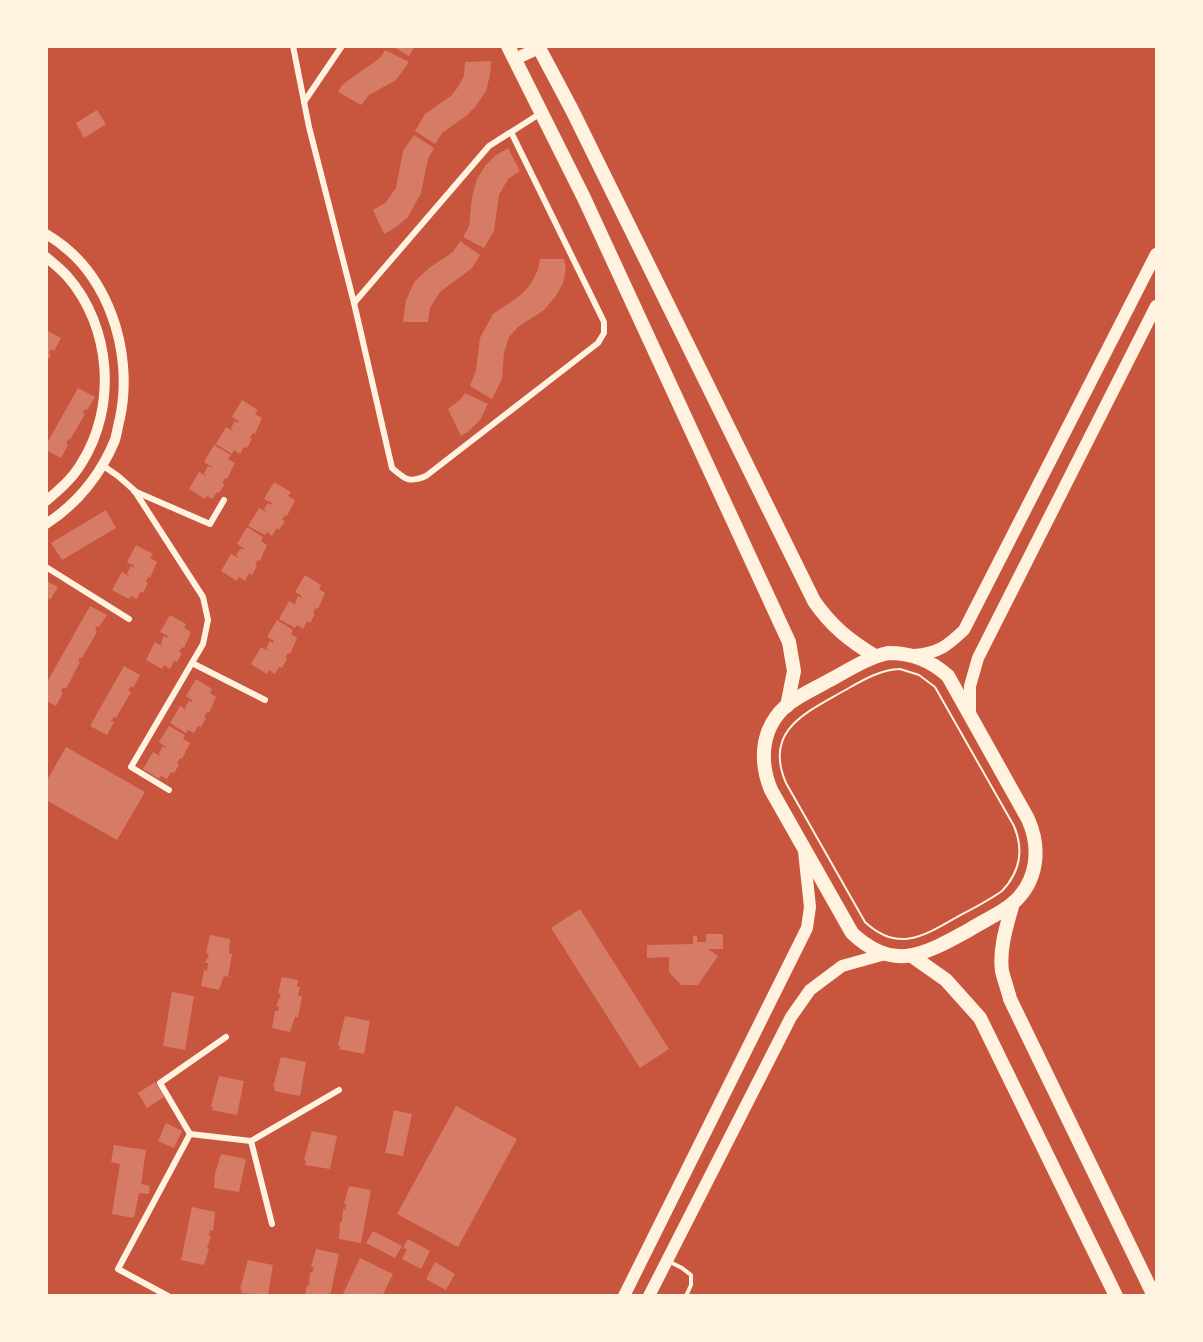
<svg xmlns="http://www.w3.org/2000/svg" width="1203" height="1342" font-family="Jost,sans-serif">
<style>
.building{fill:#d67c66}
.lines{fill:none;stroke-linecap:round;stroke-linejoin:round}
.path{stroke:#fff3e0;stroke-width:2}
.service{stroke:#fff3e0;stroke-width:4}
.minor{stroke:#fff3e0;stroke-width:6}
.tertiary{stroke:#fff3e0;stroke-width:10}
.secondary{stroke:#fff3e0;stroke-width:12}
.primary{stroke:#fff3e0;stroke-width:14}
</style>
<rect width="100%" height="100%" fill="#c8553d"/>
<g class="building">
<polygon points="392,46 415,46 409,56"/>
<polygon points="385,50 409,62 396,80 369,95 361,105 338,92 343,84 380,58"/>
<polygon points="491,61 490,75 486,91 475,107 466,116 442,133 435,144 415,131 425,114 451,96 458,87 464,76 465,62"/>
<polygon points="97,110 106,124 84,138 76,123"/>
<polygon points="414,135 434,148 428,159 421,193 408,217 396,227 384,234 373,210 385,203 396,188 403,151"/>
<polygon points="508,148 520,171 508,179 499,195 494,231 484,248 463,237 469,226 472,197 477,179 485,166 496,155"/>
<polygon points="460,241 480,255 472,268 440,292 430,308 428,322 403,322 406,300 415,281 429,268 453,252"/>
<polygon points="540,259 564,259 566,269 563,283 556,296 544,310 518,327 509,337 504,353 502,379 492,399 470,386 476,370 480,338 493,314 521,295 530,285 538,270"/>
<polygon points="46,330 61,338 54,351 51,349 49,353 51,355 46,363"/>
<polygon points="78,388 95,397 87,410 85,409 83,413 85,414 70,440 68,439 66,443 68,445 61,458 46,450 46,445"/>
<polygon points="465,393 488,404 480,420 469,431 461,436 448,409 460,400"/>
<polygon points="242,400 258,410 255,414 262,418 255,434 253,433 250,438 252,439 247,448 244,447 240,454 234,450 232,454 216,444 226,427 233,431 231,428 235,421 238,423 239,421 232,417"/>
<polygon points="214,445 231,455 228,459 235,463 227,479 225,478 222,483 225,484 219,493 217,492 212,499 207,496 205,499 189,489 199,472 206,476 204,473 208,466 211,468 212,467 204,462"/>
<polygon points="274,482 291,492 288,496 295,500 287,516 285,515 282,520 285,521 279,530 277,528 272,536 267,532 265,535 248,526 259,508 266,512 264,509 268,503 271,505 272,503 264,499"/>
<polygon points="106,510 116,528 62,560 51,543"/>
<polygon points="247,527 263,537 261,541 267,545 260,561 258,560 255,565 257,566 252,575 249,573 245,581 239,577 237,581 221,571 231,554 238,558 236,555 241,548 243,550 244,548 237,544"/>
<polygon points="136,545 153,554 150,558 157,562 150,578 148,577 146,582 148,583 143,593 141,591 137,599 131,596 129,599 112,590 122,572 129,576 127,573 131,566 133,568 134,566 127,562"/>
<polygon points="305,575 321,585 319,589 325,593 318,609 316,608 313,613 315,614 310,623 307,621 303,629 297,625 295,628 279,619 289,601 296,605 295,603 298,596 301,598 302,596 295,592"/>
<polygon points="46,581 58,587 50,600 48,598 46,601"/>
<polygon points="90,606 107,615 99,627 97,626 95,630 97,632 82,658 80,657 78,661 80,662 66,689 63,687 61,691 63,693 56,706 46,701 46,684"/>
<polygon points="170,615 186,624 184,628 191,632 184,648 182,647 179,652 182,653 177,662 174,661 170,669 164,665 162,669 146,660 155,642 162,646 161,643 164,636 167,638 168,636 160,632"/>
<polygon points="277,620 293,630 291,634 297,638 290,654 288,653 285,658 287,659 282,668 279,667 275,674 269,670 267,674 251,664 261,647 268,651 266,648 270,641 273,643 274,641 267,637"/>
<polygon points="124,666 140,675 133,688 131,686 128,690 131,692 116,718 114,717 111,721 114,722 107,735 90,726"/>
<polygon points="196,679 212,689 210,693 216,697 209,713 207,712 204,717 206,718 201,727 198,726 194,733 188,730 186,733 170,723 180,706 187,710 185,707 189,701 192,702 193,701 186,696"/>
<polygon points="169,726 185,735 183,739 190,743 182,759 180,758 177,763 179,765 174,773 171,772 167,779 161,776 159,779 143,769 153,752 160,756 159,753 163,746 165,748 166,747 159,742"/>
<polygon points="66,747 145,792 117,840 46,800 46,782"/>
<polygon points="580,909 669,1049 640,1068 551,928"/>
<polygon points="706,934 723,934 723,949 708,949 718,956 698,985 681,985 669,972 669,957 647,958 647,945 693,944 693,936 697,935 697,942 706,942"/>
<polygon points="210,935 230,939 229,953 232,954 228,977 224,976 219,990 201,986 204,970 207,971 208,963 205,963 209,954 206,953"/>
<polygon points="282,977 298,980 297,987 300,987 298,996 302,996 298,1017 295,1017 290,1032 272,1028 275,1011 278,1011 279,1007 276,1006 281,994 278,993"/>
<polygon points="172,992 194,996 185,1050 163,1046"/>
<polygon points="345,1016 370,1021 364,1054 339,1049 340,1046 338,1045"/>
<polygon points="281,1057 306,1062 300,1096 274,1091 275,1087 273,1087"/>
<polygon points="219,1076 244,1081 237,1115 212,1110 213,1107 211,1106"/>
<polygon points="155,1082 164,1097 147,1108 138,1093"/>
<polygon points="456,1106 517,1139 458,1247 397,1214"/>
<polygon points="394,1110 412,1114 403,1156 385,1153"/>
<polygon points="166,1123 182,1131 174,1148 158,1141"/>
<polygon points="312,1131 337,1136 330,1169 305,1165 306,1161 304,1160"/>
<polygon points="114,1145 146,1150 141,1184 150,1186 149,1194 139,1193 134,1218 112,1214 120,1164 111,1162"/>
<polygon points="221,1154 246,1159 239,1192 214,1188 215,1174"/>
<polygon points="349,1186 371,1190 361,1243 339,1239 340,1222 342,1222 343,1209 345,1210 346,1204 344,1204"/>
<polygon points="192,1207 215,1212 213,1231 210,1230 209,1235 211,1236 207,1248 209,1249 204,1265 181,1260"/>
<polygon points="373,1231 402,1246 395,1258 366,1243"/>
<polygon points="408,1239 430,1251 421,1269 402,1259 407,1249 403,1248"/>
<polygon points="316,1249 339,1254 330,1296 305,1295 307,1285 309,1286 310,1272 312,1273 314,1267 311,1267"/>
<polygon points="360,1258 393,1274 382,1296 342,1296"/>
<polygon points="248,1260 273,1265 268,1295 241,1293 242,1290 240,1289"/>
<polygon points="435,1262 455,1274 446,1290 426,1279"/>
</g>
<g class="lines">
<path class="path" d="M900,669L919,675L935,687L1014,826C1024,850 1020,872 1002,891C988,901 972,909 957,917C924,936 898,953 865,922L786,783C764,732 803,714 840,693C860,682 877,670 900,669Z"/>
<polyline class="service" points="668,1261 682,1268 691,1275 691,1285 686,1296"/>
<g class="minor">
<path d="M293,46L309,127L354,303L392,468C406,480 409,483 426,476L598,343L604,333V322L512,134"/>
<polyline points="304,102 342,46"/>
<polyline points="354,303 489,146 541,113"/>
<polyline points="102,465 118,476 134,490 203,597 208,620 203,644 131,767 169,790"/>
<polyline points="134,491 210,524 224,500"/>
<polyline points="46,567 129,619"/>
<polyline points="192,663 265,700"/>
<polyline points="190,1134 251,1141 339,1090"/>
<polyline points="190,1134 160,1083 226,1037"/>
<polyline points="251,1141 272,1224"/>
<polyline points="168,1296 118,1269 190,1134"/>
</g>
<g class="tertiary">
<path d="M46,234C108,270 134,351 120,418C118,425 117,433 115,440C101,474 77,504 46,524"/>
<path d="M46,257C53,263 61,269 67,276C112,327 117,408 81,464C72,479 59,490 46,501"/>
</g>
<g class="secondary">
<polyline points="515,59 539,48"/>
<path d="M914,655C939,653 947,646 964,630L1156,254"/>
<polyline points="970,715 970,686 978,658 1156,306"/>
<polyline points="624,1296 807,928 810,907 804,851"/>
<polyline points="649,1296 791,1017 810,990 842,966 885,954"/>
</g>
<g class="primary">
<polyline points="508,46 584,198 789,642 794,671 787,706"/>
<path d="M538,46L572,110L814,601C831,626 850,641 875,656"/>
<path d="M888,653C912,653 930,660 948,676L1028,819C1041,848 1038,881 1013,903C1000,914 983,921 969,930C925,954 894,973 852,933L771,790C759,761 761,728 786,706C799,695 816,688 830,680C849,670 866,658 888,653Z"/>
<path d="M1013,903C1007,925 999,948 1002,971C1004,980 1008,990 1010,999L1154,1296"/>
<polyline points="912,956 946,980 980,1018 1116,1296"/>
</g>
</g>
<rect width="1203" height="1342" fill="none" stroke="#fff3e0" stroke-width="96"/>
</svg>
